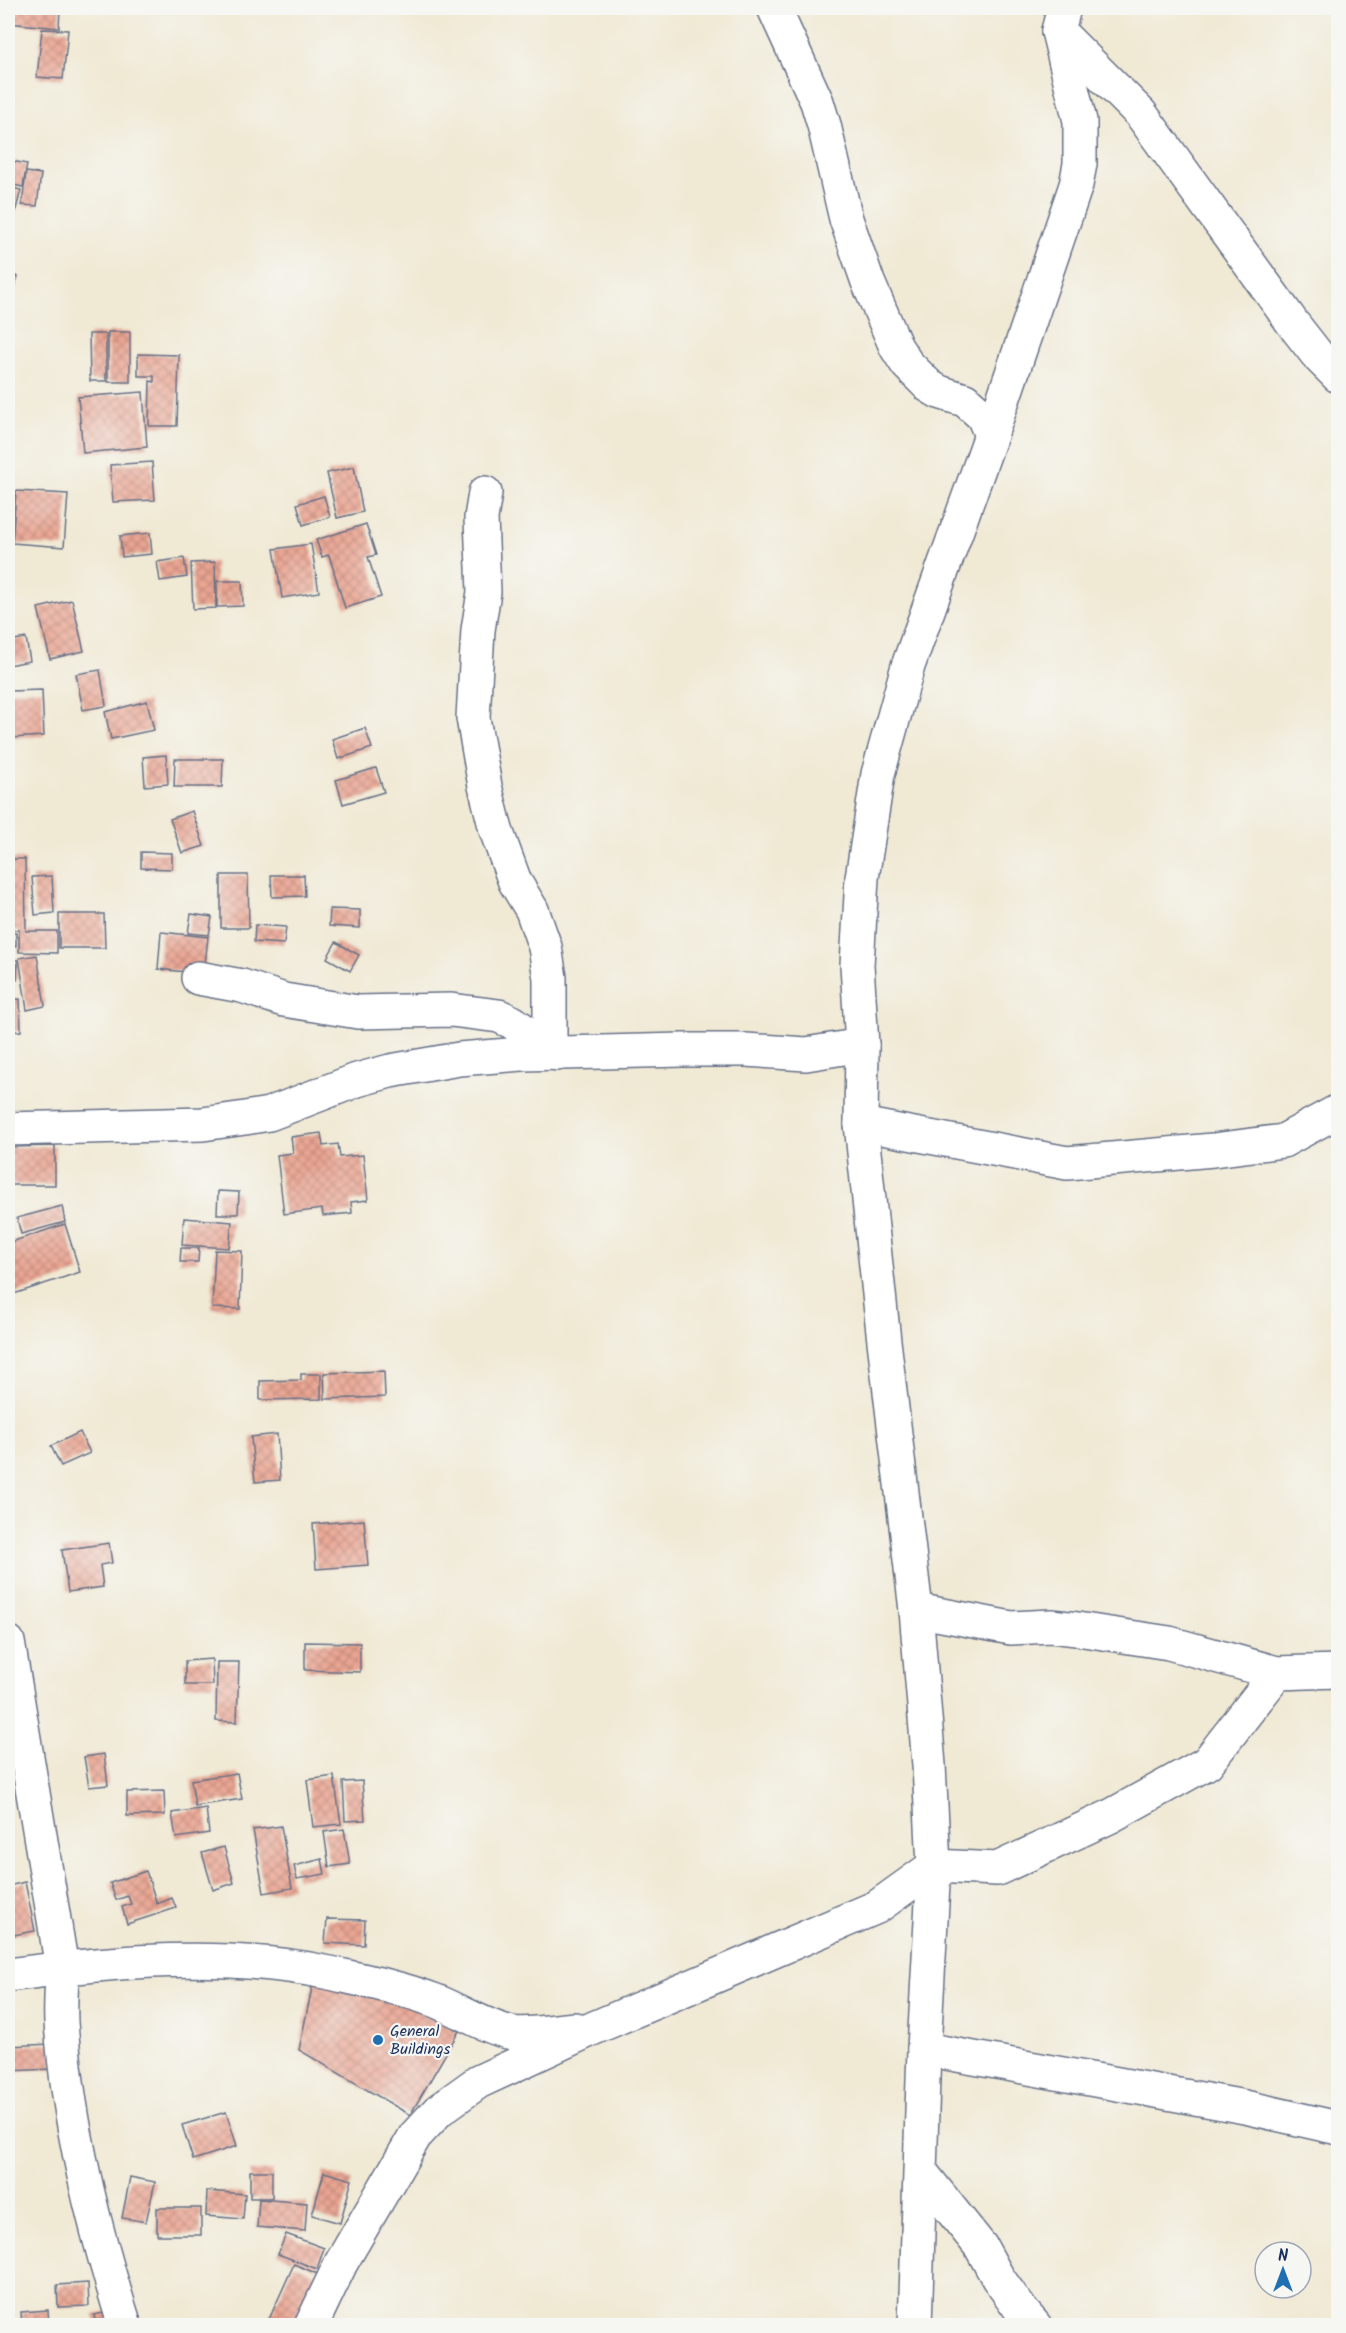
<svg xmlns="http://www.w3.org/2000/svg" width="1346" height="2333" font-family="Kalam,sans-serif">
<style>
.building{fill:url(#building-cross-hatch)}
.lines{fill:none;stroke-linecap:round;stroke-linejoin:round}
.street-casing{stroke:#667087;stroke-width:36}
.street{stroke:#fff;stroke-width:33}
.poi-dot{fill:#1f6fb2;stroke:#f6f6f2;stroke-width:2}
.labels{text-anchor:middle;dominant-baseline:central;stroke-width:4.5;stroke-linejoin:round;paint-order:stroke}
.poi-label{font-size:16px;fill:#1b2f5e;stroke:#f6f6f2;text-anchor:start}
</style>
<defs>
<pattern id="building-cross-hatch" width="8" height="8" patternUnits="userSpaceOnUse" patternTransform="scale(1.5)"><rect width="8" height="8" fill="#eba592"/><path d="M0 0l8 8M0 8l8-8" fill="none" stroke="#be877a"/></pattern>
</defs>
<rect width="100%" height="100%" fill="#f6f6f2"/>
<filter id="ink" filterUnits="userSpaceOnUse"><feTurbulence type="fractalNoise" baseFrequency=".0167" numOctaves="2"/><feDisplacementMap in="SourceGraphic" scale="12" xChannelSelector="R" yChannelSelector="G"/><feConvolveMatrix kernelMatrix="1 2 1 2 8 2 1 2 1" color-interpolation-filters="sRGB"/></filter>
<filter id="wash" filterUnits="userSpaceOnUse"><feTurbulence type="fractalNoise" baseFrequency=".008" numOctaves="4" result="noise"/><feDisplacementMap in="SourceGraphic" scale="24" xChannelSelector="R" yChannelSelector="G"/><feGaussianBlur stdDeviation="1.35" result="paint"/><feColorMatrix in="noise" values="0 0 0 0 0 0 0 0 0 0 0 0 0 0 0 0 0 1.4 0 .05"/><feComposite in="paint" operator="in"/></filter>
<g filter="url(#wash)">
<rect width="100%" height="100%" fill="#f0e9d4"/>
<g id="blocks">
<g class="building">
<polygon points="8,8 60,8 59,28 8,23"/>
<polygon points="42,29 68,30 63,79 37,77"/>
<polygon points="12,161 27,164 23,187 8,184"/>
<polygon points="26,172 41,174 37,206 22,205"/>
<polygon points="8,187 21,190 13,221 8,219"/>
<polygon points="8,273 18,277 8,302"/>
<rect x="108" y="332" width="22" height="50"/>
<polygon points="89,334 106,334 106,381 90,381"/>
<polygon points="138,354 179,355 177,426 149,426 150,381 154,382 154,376 138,376"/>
<polygon points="143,392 147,447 83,453 78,397"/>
<polygon points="152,462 155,500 113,502 110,465"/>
<polygon points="354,467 363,512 337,518 327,473"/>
<polygon points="16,491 68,494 64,547 12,543"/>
<polygon points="324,496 330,517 303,525 297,504"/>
<polygon points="366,524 376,555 368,557 381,597 345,608 329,555 322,557 316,540"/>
<polygon points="150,533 152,554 122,557 120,536"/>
<polygon points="311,544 319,592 282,598 274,549"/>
<polygon points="184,558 187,577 160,581 157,562"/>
<polygon points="215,562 216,608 193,609 191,563"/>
<polygon points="217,581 242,581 243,606 217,607"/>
<polygon points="72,600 84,651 50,659 38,608"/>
<polygon points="26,638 30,661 8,665 8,641"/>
<polygon points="100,670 106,706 83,710 76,674"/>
<polygon points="42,690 44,736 10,738 8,691"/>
<polygon points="147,701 154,730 111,739 105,712"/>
<polygon points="365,728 372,748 338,759 332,739"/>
<polygon points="166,755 168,784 145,786 143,757"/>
<polygon points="175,759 223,759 222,787 174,787"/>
<polygon points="376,768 384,792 343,804 336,780"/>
<polygon points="192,811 204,846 182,853 170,819"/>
<polygon points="141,852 172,853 172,869 141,868"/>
<polygon points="8,859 25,859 26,931 57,931 57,953 19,952 19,930 8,930"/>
<polygon points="221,875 248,875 249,928 221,928"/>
<polygon points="271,875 304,875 305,896 272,897"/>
<polygon points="52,876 54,913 35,915 32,877"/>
<polygon points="330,909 360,910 360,928 329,926"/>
<polygon points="59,914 104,914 105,948 59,948"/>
<polygon points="191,914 212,917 209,935 188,933"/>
<polygon points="255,925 286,927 284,944 254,942"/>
<polygon points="161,932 208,937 204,974 158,969"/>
<rect x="8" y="933" width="8" height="13"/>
<polygon points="336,942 359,955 350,971 327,958"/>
<polygon points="37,955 45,1006 27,1010 19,958"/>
<polygon points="8,960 18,960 17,980 8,980"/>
<polygon points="20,999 21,1031 8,1032 8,1000"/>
<polygon points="321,1133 323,1146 338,1144 340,1157 363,1155 368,1200 351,1202 352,1213 323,1216 322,1209 284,1214 277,1155 293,1153 291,1137"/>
<polygon points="55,1146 55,1185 8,1185 8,1147"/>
<polygon points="218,1191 239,1192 238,1214 217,1214"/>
<polygon points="62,1206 65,1222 21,1234 17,1218"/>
<polygon points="184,1218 232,1222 229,1248 182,1245"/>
<polygon points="65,1224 80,1272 8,1296 8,1243"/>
<polygon points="181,1248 199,1248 198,1262 180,1262"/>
<polygon points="215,1250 242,1251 240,1309 212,1308"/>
<polygon points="384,1371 385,1397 325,1399 324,1373"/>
<polygon points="301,1374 321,1374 321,1399 260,1400 260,1381 301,1380"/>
<polygon points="80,1432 90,1453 61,1466 51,1446"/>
<polygon points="277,1434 280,1480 255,1482 251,1437"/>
<polygon points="364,1520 368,1565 316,1569 313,1524"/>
<polygon points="109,1543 112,1563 100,1565 103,1587 68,1592 62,1550"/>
<polygon points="305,1642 360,1643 360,1672 305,1670"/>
<polygon points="212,1659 213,1685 185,1685 185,1661"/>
<polygon points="217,1662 239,1662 237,1722 216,1721"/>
<polygon points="104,1754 108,1785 89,1787 84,1757"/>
<polygon points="237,1773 242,1799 195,1806 191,1780"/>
<polygon points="334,1776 341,1824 313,1827 307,1780"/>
<polygon points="362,1781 365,1820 345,1821 343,1782"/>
<polygon points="164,1791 165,1815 127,1816 127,1792"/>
<polygon points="206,1808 209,1833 176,1838 172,1813"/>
<polygon points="281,1826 292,1888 264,1893 253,1830"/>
<polygon points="344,1829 350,1864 329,1867 324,1832"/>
<polygon points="224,1847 234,1883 213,1890 202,1853"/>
<polygon points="322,1859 325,1874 297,1879 294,1866"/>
<polygon points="146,1871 157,1904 172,1898 176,1908 127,1924 122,1907 131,1904 128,1896 116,1900 110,1883"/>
<polygon points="25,1882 35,1931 8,1936 8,1886"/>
<polygon points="327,1919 365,1920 364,1945 325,1943"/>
<polygon points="314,1978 396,1994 459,2031 410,2115 299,2050"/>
<polygon points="52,2044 53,2069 8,2071 8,2046"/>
<polygon points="226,2112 237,2146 193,2160 182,2125"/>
<rect x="250" y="2171" width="22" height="27"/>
<polygon points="324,2172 352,2180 340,2223 312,2215"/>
<polygon points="130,2177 155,2182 146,2222 122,2218"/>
<polygon points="207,2191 245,2194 243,2219 206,2216"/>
<polygon points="259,2199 307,2203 305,2231 257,2227"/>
<rect x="157" y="2208" width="44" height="27"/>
<polygon points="286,2234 324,2248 317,2269 278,2254"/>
<polygon points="294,2264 320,2275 298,2326 266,2326"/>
<polygon points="88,2283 89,2306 58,2307 57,2285"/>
<polygon points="48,2310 49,2326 22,2326 21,2312"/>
<polygon points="112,2311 115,2326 96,2326 94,2315"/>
</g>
</g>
</g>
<g filter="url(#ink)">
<use href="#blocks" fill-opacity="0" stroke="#667087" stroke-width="1.5"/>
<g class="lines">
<defs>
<g id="street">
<polyline points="774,8 817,102 824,125 846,219 868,282 896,347 907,364 929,386 939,392 965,400 983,416 991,435"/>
<polyline points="1058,31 1141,114 1294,325 1319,357 1338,376"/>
<polyline points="485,493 481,518 484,592 478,630 473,718 485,786 496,830 515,882 532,910 545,947 550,978 550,1048"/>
<polyline points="198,978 242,986 284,1000 358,1012 451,1010 499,1016 512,1022 557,1054"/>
<polyline points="861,1124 1067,1163 1213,1150 1283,1141 1338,1111"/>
<polyline points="8,1129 203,1124 245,1118 269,1114 357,1080 390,1071 459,1059 522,1054 683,1050 746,1050 806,1054 862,1045"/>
<polyline points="916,1610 1011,1628 1051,1626 1077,1629 1169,1643 1277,1673 1338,1671"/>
<path d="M8,1642L62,1968C62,1986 60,2004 61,2022C68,2126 94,2227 125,2326"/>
<path d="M8,1975C114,1961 224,1951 330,1973C366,1981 402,1988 436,2001C461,2011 485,2027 512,2033C527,2036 559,2030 575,2029"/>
<polyline points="924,2049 1245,2107 1338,2128"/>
<polyline points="921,2172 981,2247 998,2278 1021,2310 1035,2326"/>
<polyline points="311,2326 341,2263 415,2136 439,2110 478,2082 594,2028 877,1907 934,1866 997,1869 1109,1817 1207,1763 1277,1673"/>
<polyline points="915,2326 924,2049 934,1866 929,1765 916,1610 884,1341 861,1124 862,1045 857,965 862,878 878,774 908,666 991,435 1076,185 1080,164 1080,121 1058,31 1064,8"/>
</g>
</defs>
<use href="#street" class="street-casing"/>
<use href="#street" class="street"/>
</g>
</g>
<circle class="poi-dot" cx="378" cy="2040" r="6"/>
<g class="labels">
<g class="poi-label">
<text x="390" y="2031">General<tspan x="390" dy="18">Buildings</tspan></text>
</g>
</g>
<rect width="1346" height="2333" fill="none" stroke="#f6f6f2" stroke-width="30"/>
<g transform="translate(1283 2270)"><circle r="28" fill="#f6f6f2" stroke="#9ea6b7" stroke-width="1.5"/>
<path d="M0-4.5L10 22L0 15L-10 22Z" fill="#1f6fb2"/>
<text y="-9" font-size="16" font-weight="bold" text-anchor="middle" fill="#1b2f5e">N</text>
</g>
</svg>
